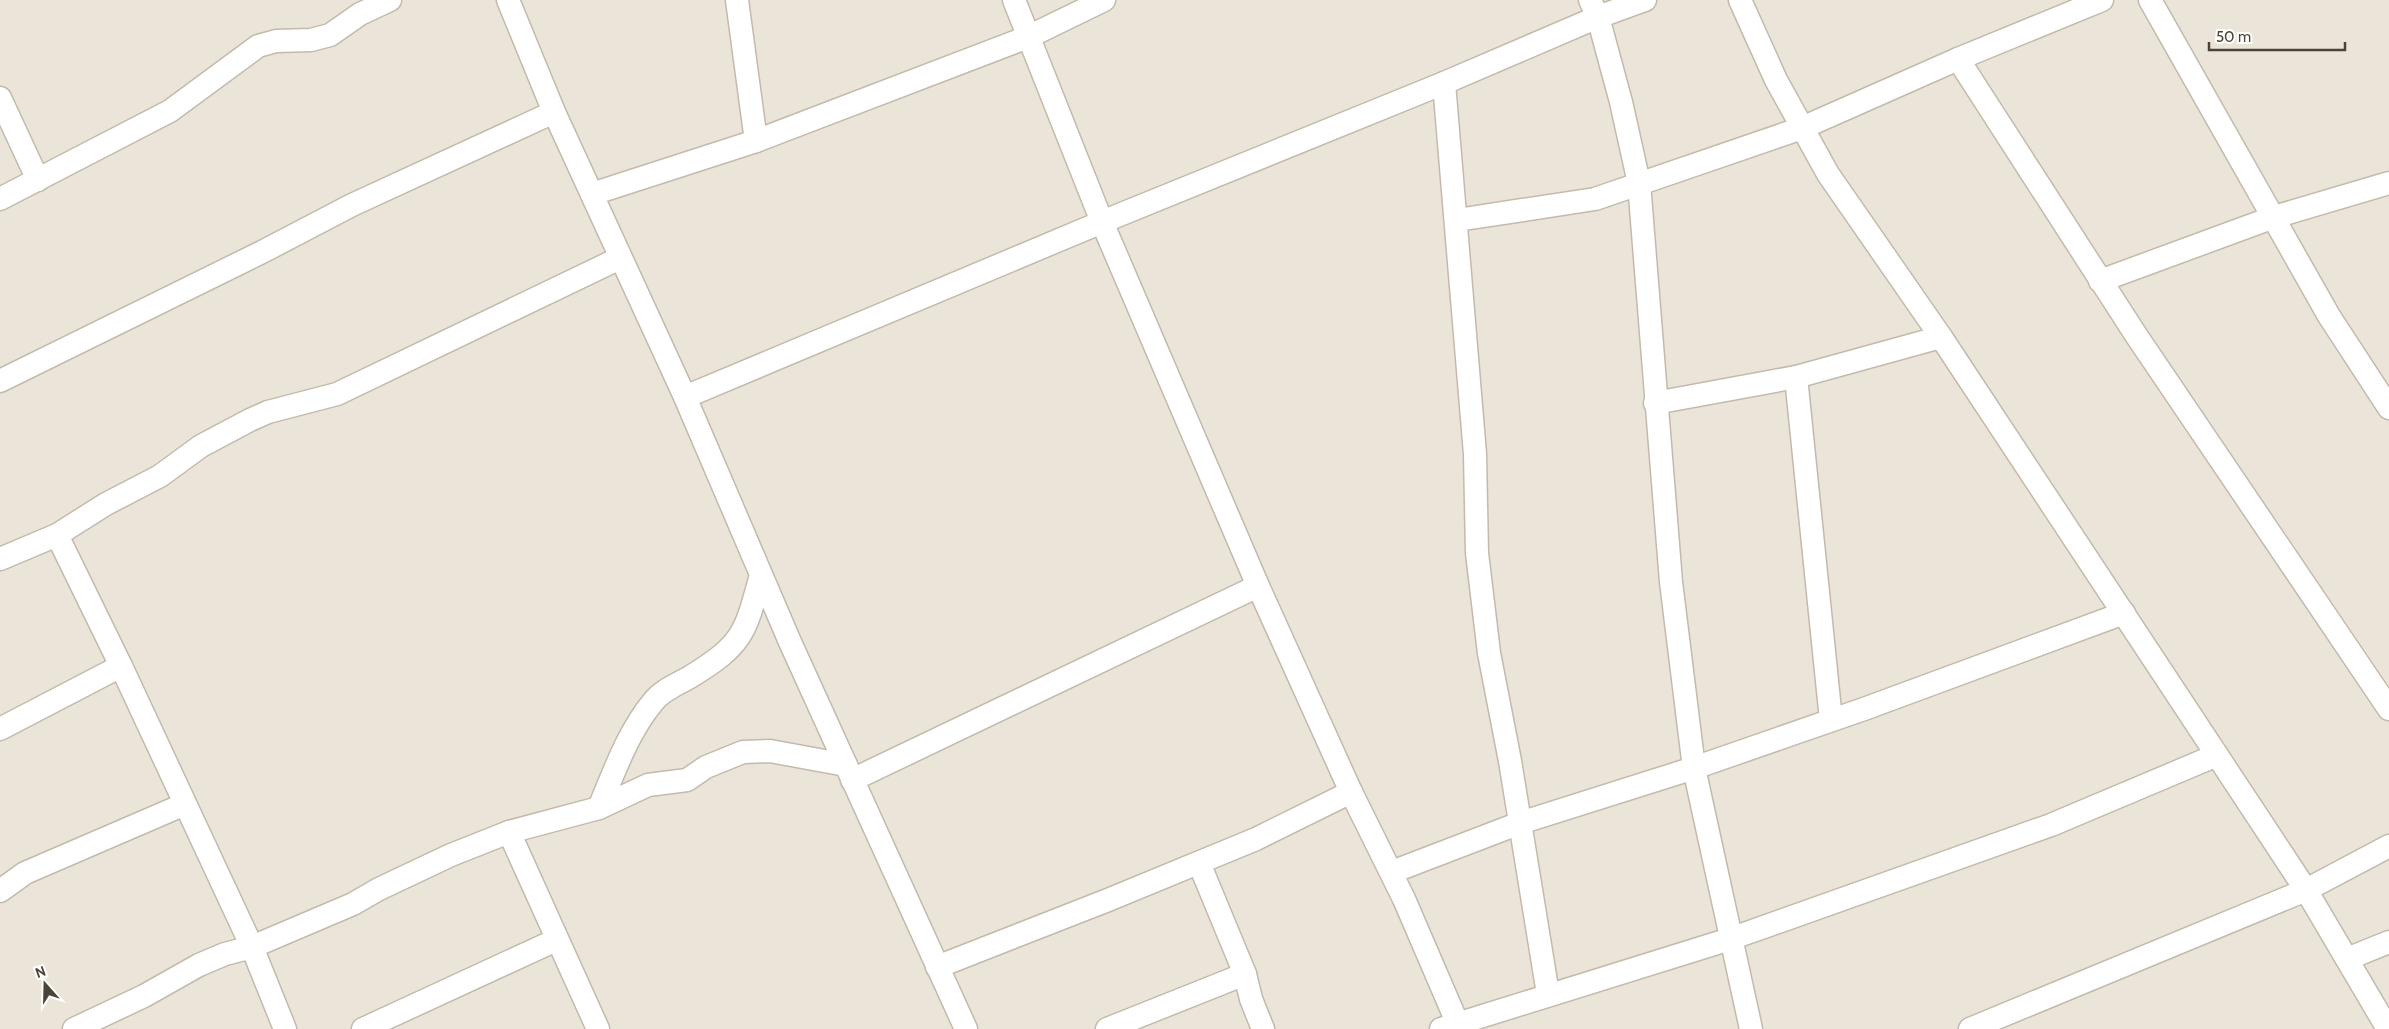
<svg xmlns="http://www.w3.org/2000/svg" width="2389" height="1029" font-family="Cabin,sans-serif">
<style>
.residential{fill:#ebe4d8}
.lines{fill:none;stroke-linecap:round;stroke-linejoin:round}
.minor-casing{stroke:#c3baac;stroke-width:25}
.minor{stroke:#fff;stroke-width:22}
</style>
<rect width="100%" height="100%" fill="#f6f2ea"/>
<rect class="residential" x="0" y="0" width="2389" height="1029"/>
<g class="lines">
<defs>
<g id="minor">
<polyline points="508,0 554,112 685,397 790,642 966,1029"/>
<polyline points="737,0 756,141"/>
<polyline points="1014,0 1102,222 1258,586 1351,792 1404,899 1460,1029"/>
<polyline points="1590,0 1598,17 1621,102 1639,183 1671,582 1694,768 1751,1029"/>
<polyline points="1740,0 1776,80 1828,174 1941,337 2306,890 2388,1029"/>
<polyline points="2150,0 2329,316 2389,408"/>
<polyline points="1958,59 2136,335 2389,709"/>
<polyline points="1444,83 1475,454 1477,553 1489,653 1510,761 1548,994"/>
<polyline points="0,98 38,180"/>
<polyline points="592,194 756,141 1028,37 1104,0"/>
<polyline points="0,199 170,111 258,46 276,41 311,40 330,35 360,14 390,0"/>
<polyline points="1457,220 1595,199 1802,128 1958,59 2102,0"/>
<polyline points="2100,281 2274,217 2389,183"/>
<polyline points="0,381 262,252 352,205 554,112"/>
<polyline points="685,397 1102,222 1444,83 1598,17 1645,0"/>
<polyline points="1655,403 1796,377"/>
<polyline points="0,559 57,535"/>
<polyline points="121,666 252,947 285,1029"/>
<polyline points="1831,720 1796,377 1941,337"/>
<polyline points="0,729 121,666 57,535 106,504 160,476 201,446 250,420 268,412 337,394 620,258"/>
<polyline points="852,780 1258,586"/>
<polyline points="599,808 648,785 687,780 706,767 743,752 770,751 846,765"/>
<polyline points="509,832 598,1029"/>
<polyline points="1199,863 1245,974 1251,999 1263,1029"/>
<polyline points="1392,872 1520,823 1694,768 1864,709 2124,613"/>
<polyline points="0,891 25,873 185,804"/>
<polyline points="2347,959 2389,942"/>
<polyline points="937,967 1108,900 1256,839 1351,792"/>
<path d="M74,1029L144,996L199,965L225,954L252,947L353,904L379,889L451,855L509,832L599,808C614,772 628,732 653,702C662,690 678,684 690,677C744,644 745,633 761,575"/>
<polyline points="363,1029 556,940"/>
<polyline points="1107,1029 1245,974"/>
<polyline points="1441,1029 1730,939 2051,825 2217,755"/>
<polyline points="1970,1029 2306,890 2389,846"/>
</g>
</defs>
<use href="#minor" class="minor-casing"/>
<use href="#minor" class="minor"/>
</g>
<g transform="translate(45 984) rotate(340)" stroke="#ffffff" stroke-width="4" paint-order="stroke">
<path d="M0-4L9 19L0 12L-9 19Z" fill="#4b4337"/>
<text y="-8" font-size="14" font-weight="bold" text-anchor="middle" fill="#4b4337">N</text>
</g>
<path d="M2209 42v8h136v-8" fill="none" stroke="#4b4337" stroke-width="2.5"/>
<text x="2216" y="42" font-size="15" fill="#4b4337" stroke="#ffffff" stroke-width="4" paint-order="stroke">50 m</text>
</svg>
